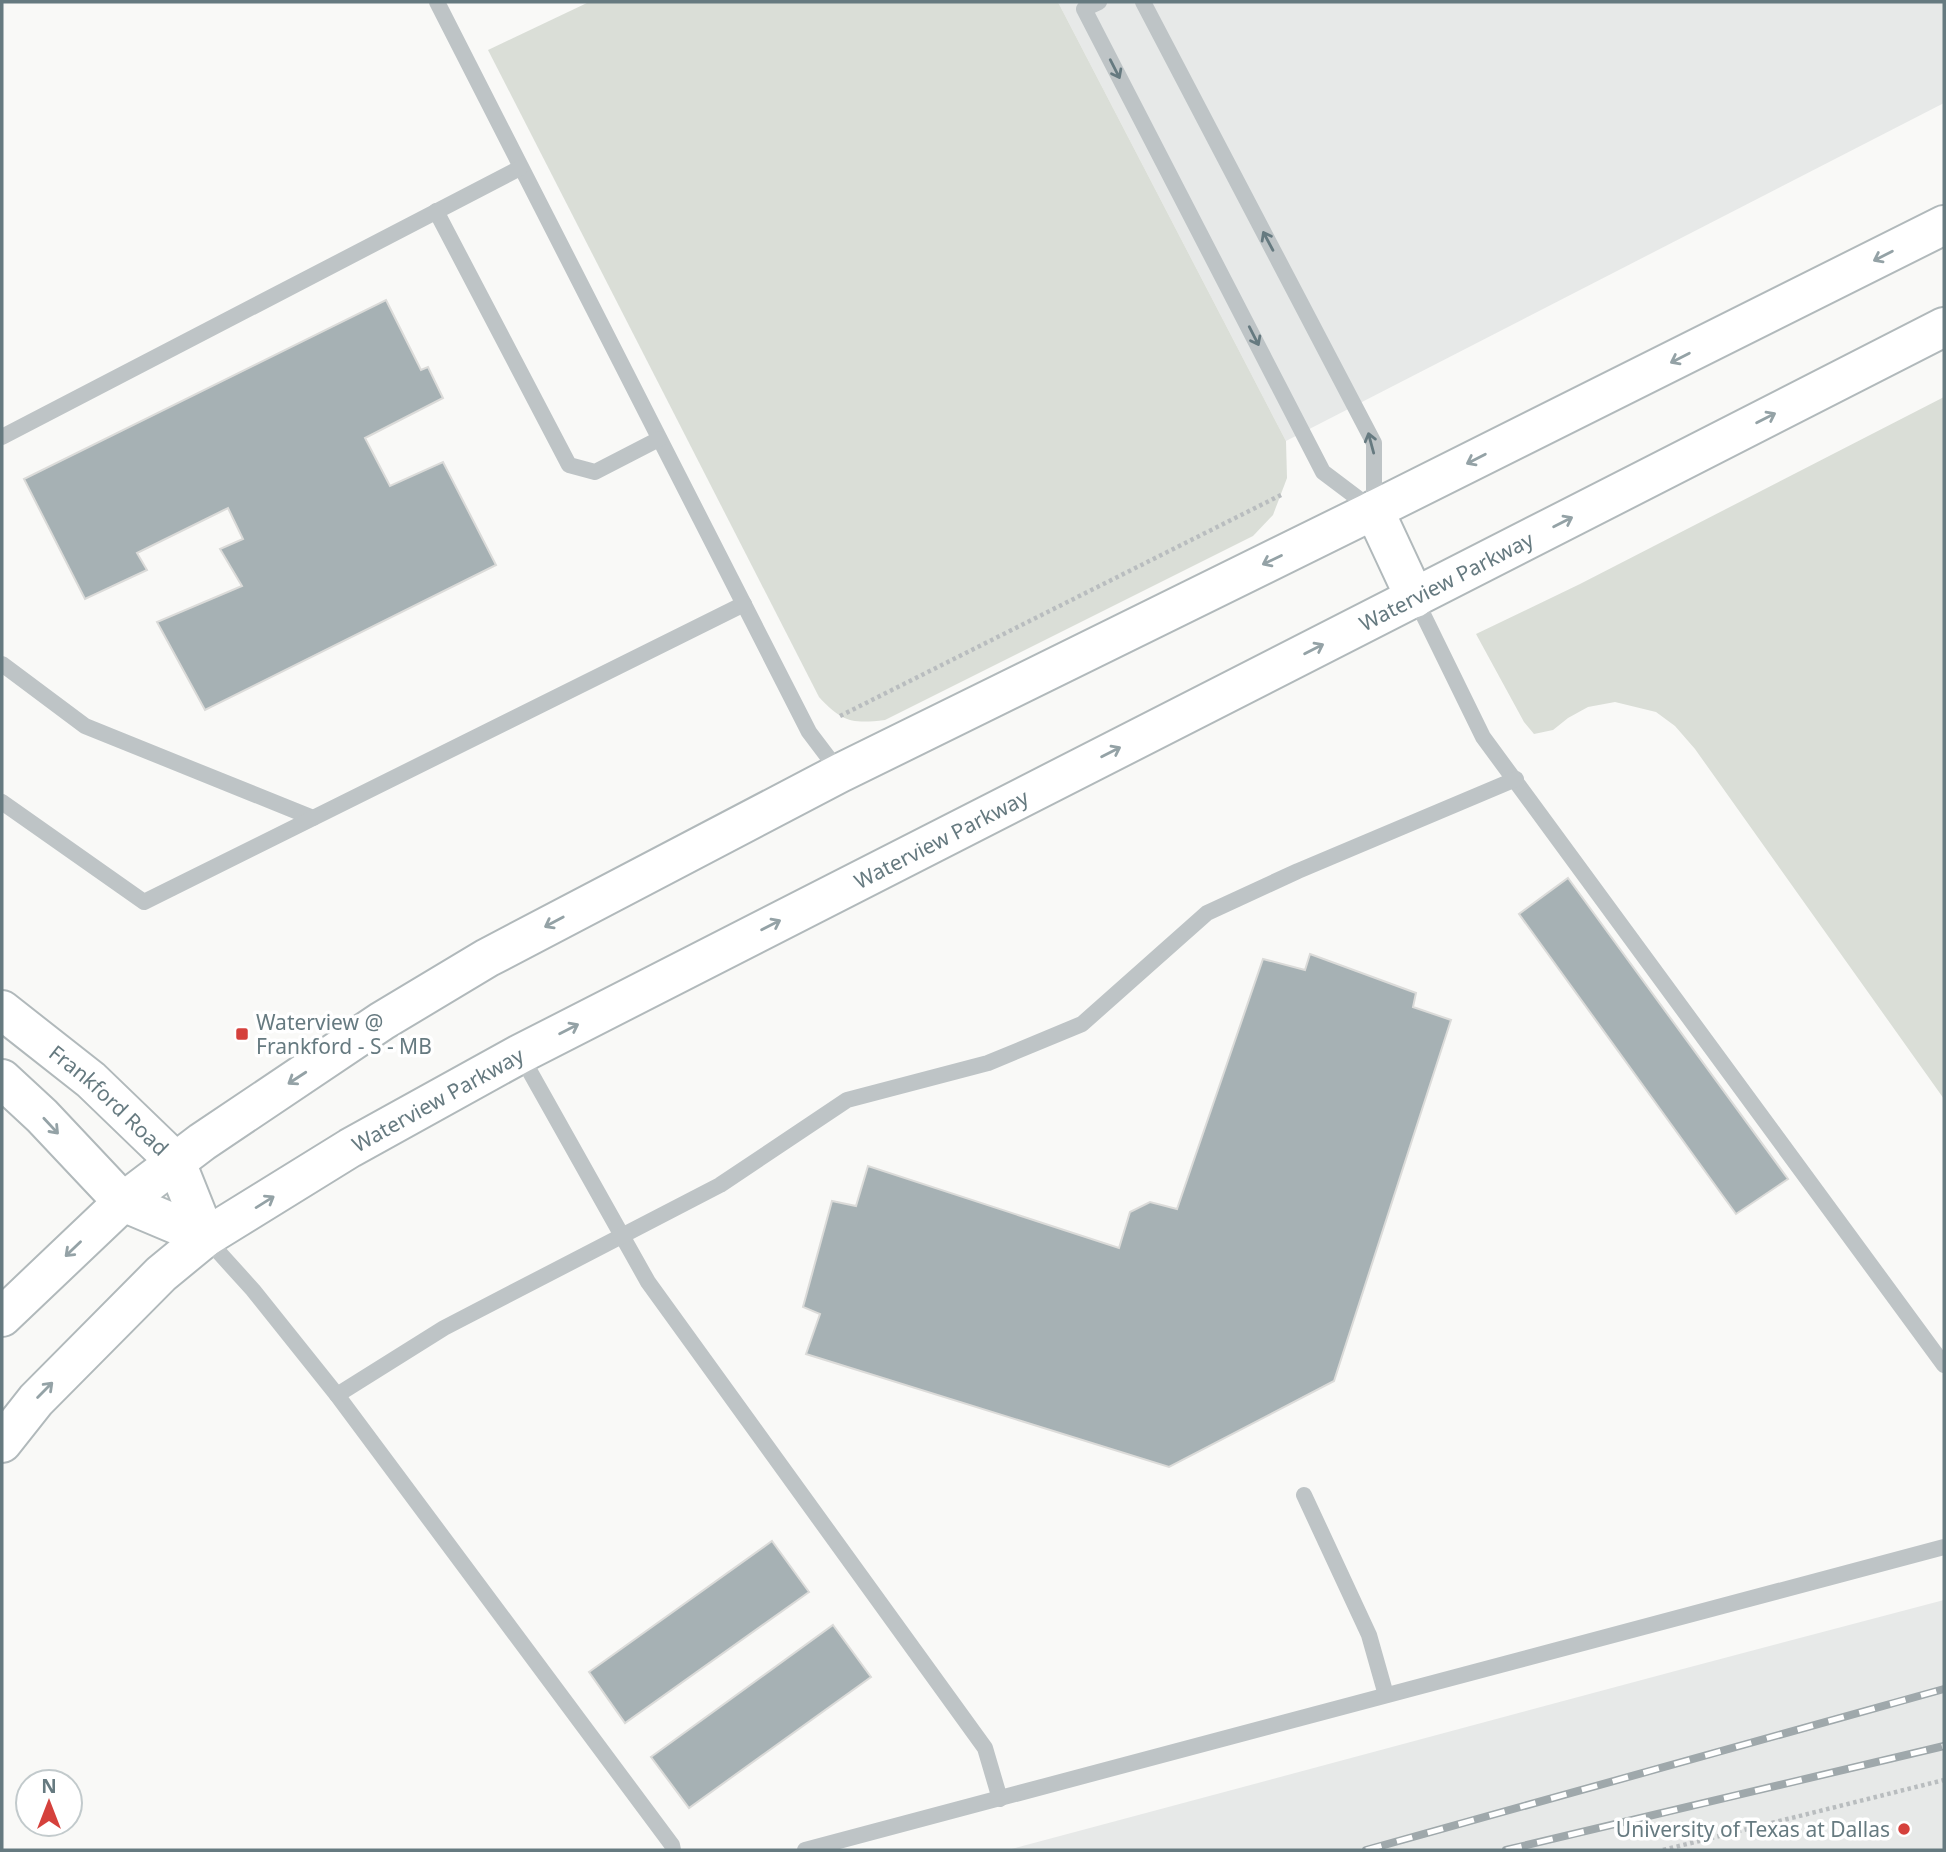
<svg xmlns="http://www.w3.org/2000/svg" width="1946" height="1852" font-family="'Noto Sans',sans-serif">
<style>
.built{fill:#e7e9e8}
.green{fill:#daded7}
.building{fill:#a6b1b4;stroke:#dbdbd9;stroke-width:2}
.lines{fill:none;stroke-linecap:round;stroke-linejoin:round}
.secondary-casing{stroke:#b1b9bb;stroke-width:42}
.path{stroke:#b9bdbf;stroke-width:4.5;stroke-dasharray:3.5 3.5;stroke-linecap:butt}
.service{stroke:#bec4c6;stroke-width:16}
.secondary{stroke:#fff;stroke-width:38}
.rail-casing{stroke:#9fa8ab;stroke-width:8}
.rail{stroke:#fff;stroke-width:5;stroke-dasharray:16;stroke-linecap:butt}
.oneway{stroke:#667a80}
.oneway2{stroke:#94a2a6}
.poi-dot{fill:#d5413c;stroke:#fff;stroke-width:2.5}
.labels{text-anchor:middle;dominant-baseline:central;stroke-width:7;stroke-linejoin:round;paint-order:stroke}
.street-label{font-size:21px;fill:#667a80;stroke:#fff}
.poi-label{font-size:21px;fill:#667a80;stroke:#fff;text-anchor:start}
</style>
<rect width="100%" height="100%" fill="#f9f9f7"/>
<g class="built">
<polygon points="1058,2 1944,2 1944,103 1286,441"/>
<polygon points="1944,1600 1944,1850 1008,1850 1679,1670"/>
</g>
<g class="green">
<path d="M589,2H1058L1286,441L1287,478L1273,515L1253,536L885,720C852,724 842,722 819,697L488,50Z"/>
<polygon points="1944,397 1944,1099 1695,749 1675,726 1656,712 1615,702 1588,707 1568,718 1553,730 1534,734 1524,722 1476,634 1580,584"/>
</g>
<g class="building">
<polygon points="386,300 421,370 428,367 443,398 365,438 390,486 443,462 496,565 205,710 157,622 242,586 220,549 243,539 228,508 137,553 147,570 85,599 24,479"/>
<polygon points="1568,878 1788,1179 1736,1214 1519,914"/>
<polygon points="1310,954 1416,993 1413,1007 1451,1020 1334,1381 1169,1467 806,1354 820,1314 803,1307 832,1201 856,1206 868,1166 1119,1248 1130,1212 1150,1202 1177,1209 1263,959 1305,970"/>
<polygon points="772,1541 809,1592 625,1723 589,1672"/>
<polygon points="833,1625 871,1677 689,1808 651,1757"/>
</g>
<g class="lines">
<defs>
<g id="secondary">
<polyline points="1374,510 1415,598"/>
<path id="s1" d="M2,1010L91,1080L176,1162L206,1237"/>
<polyline points="2,1079 42,1116 123,1202 206,1237"/>
<polyline points="2,1317 123,1202 202,1142 382,1021 487,958 840,773 1374,510 1944,225"/>
<path id="s2" d="M2,1443L36,1400L161,1274L206,1237L350,1148L520,1054L1944,327"/>
</g>
</defs>
<use href="#secondary" class="secondary-casing"/>
<g class="path">
<polyline points="840,716 1281,495"/>
<polyline points="1663,1850 1944,1780"/>
</g>
<g class="service">
<polyline points="437,2 809,732 840,773"/>
<polyline points="1099,2 1084,9 1323,472 1372,509"/>
<polyline points="1143,2 1374,443 1374,508"/>
<polyline points="436,211 569,465 595,472 659,439"/>
<polyline points="2,437 520,168"/>
<polyline points="1415,598 1483,737 1944,1365"/>
<polyline points="2,664 85,726 313,818"/>
<polyline points="2,802 144,902 744,604"/>
<polyline points="520,1054 648,1282 985,1748 1000,1799"/>
<polyline points="206,1238 253,1290 337,1395 672,1845 673,1850"/>
<polyline points="337,1395 444,1328 720,1185 847,1100 988,1063 1082,1024 1207,913 1298,871 1516,779"/>
<polyline points="1304,1495 1369,1635 1386,1695"/>
<polyline points="805,1850 1944,1547"/>
</g>
<use href="#secondary" class="secondary"/>
<defs>
<g id="rail">
<polyline points="1366,1850 1944,1689"/>
<polyline points="1506,1850 1944,1746"/>
</g>
</defs>
<use href="#rail" class="rail-casing"/>
<use href="#rail" class="rail"/>
</g>
<defs><path id="oneway-shaft" d="M-6 0H5M1.5-3L5.5 0L1.5 3" fill="none" stroke-width="1.6" stroke-linecap="round" stroke-linejoin="round" transform="scale(1.75)"/></defs>
<g class="oneway">
<use href="#oneway-shaft" transform="translate(1115 69) rotate(63)"/>
<use href="#oneway-shaft" transform="translate(1268 241) rotate(-118)"/>
<use href="#oneway-shaft" transform="translate(1254 336) rotate(63)"/>
<use href="#oneway-shaft" transform="translate(1371 443) rotate(-105)"/>
</g>
<g class="oneway2">
<use href="#oneway-shaft" transform="translate(1883 256) rotate(153)"/>
<use href="#oneway-shaft" transform="translate(1680 358) rotate(153)"/>
<use href="#oneway-shaft" transform="translate(1766 418) rotate(-27)"/>
<use href="#oneway-shaft" transform="translate(1476 459) rotate(153)"/>
<use href="#oneway-shaft" transform="translate(1563 522) rotate(-27)"/>
<use href="#oneway-shaft" transform="translate(1272 560) rotate(154)"/>
<use href="#oneway-shaft" transform="translate(1314 649) rotate(-27)"/>
<use href="#oneway-shaft" transform="translate(1111 752) rotate(-27)"/>
<use href="#oneway-shaft" transform="translate(554 922) rotate(152)"/>
<use href="#oneway-shaft" transform="translate(771 925) rotate(-27)"/>
<use href="#oneway-shaft" transform="translate(569 1029) rotate(-27)"/>
<use href="#oneway-shaft" transform="translate(297 1078) rotate(147)"/>
<use href="#oneway-shaft" transform="translate(51 1126) rotate(47)"/>
<use href="#oneway-shaft" transform="translate(265 1202) rotate(-32)"/>
<use href="#oneway-shaft" transform="translate(73 1249) rotate(136)"/>
<use href="#oneway-shaft" transform="translate(45 1390) rotate(-45)"/>
</g>
<g class="poi-dot">
<rect x="235" y="1027" width="14" height="14" rx="3.5"/>
<circle cx="1904" cy="1829" r="7"/>
</g>
<g class="labels">
<g class="street-label">
<text stroke="none"><textPath href="#s2" startOffset="1694">Waterview Parkway</textPath></text>
<text stroke="none"><textPath href="#s2" startOffset="1127">Waterview Parkway</textPath></text>
<text stroke="none"><textPath href="#s2" startOffset="560">Waterview Parkway</textPath></text>
<text stroke="none"><textPath href="#s1" startOffset="140">Frankford Road</textPath></text>
</g>
<g class="poi-label">
<text x="256" y="1022">Waterview @<tspan x="256" dy="24">Frankford - S - MB</tspan></text>
<text x="1890" y="1829" text-anchor="end">University of Texas at Dallas</text>
</g>
</g>
<rect width="1946" height="1852" fill="none" stroke="#667a80" stroke-width="7"/>
<g transform="translate(49 1803)"><circle r="33" fill="#ffffff" stroke="#c2cacc" stroke-width="2"/>
<path d="M0-5L12 26L0 18L-12 26Z" fill="#d5413c"/>
<text y="-10" font-size="19" font-weight="bold" text-anchor="middle" fill="#667a80">N</text>
</g>
</svg>
